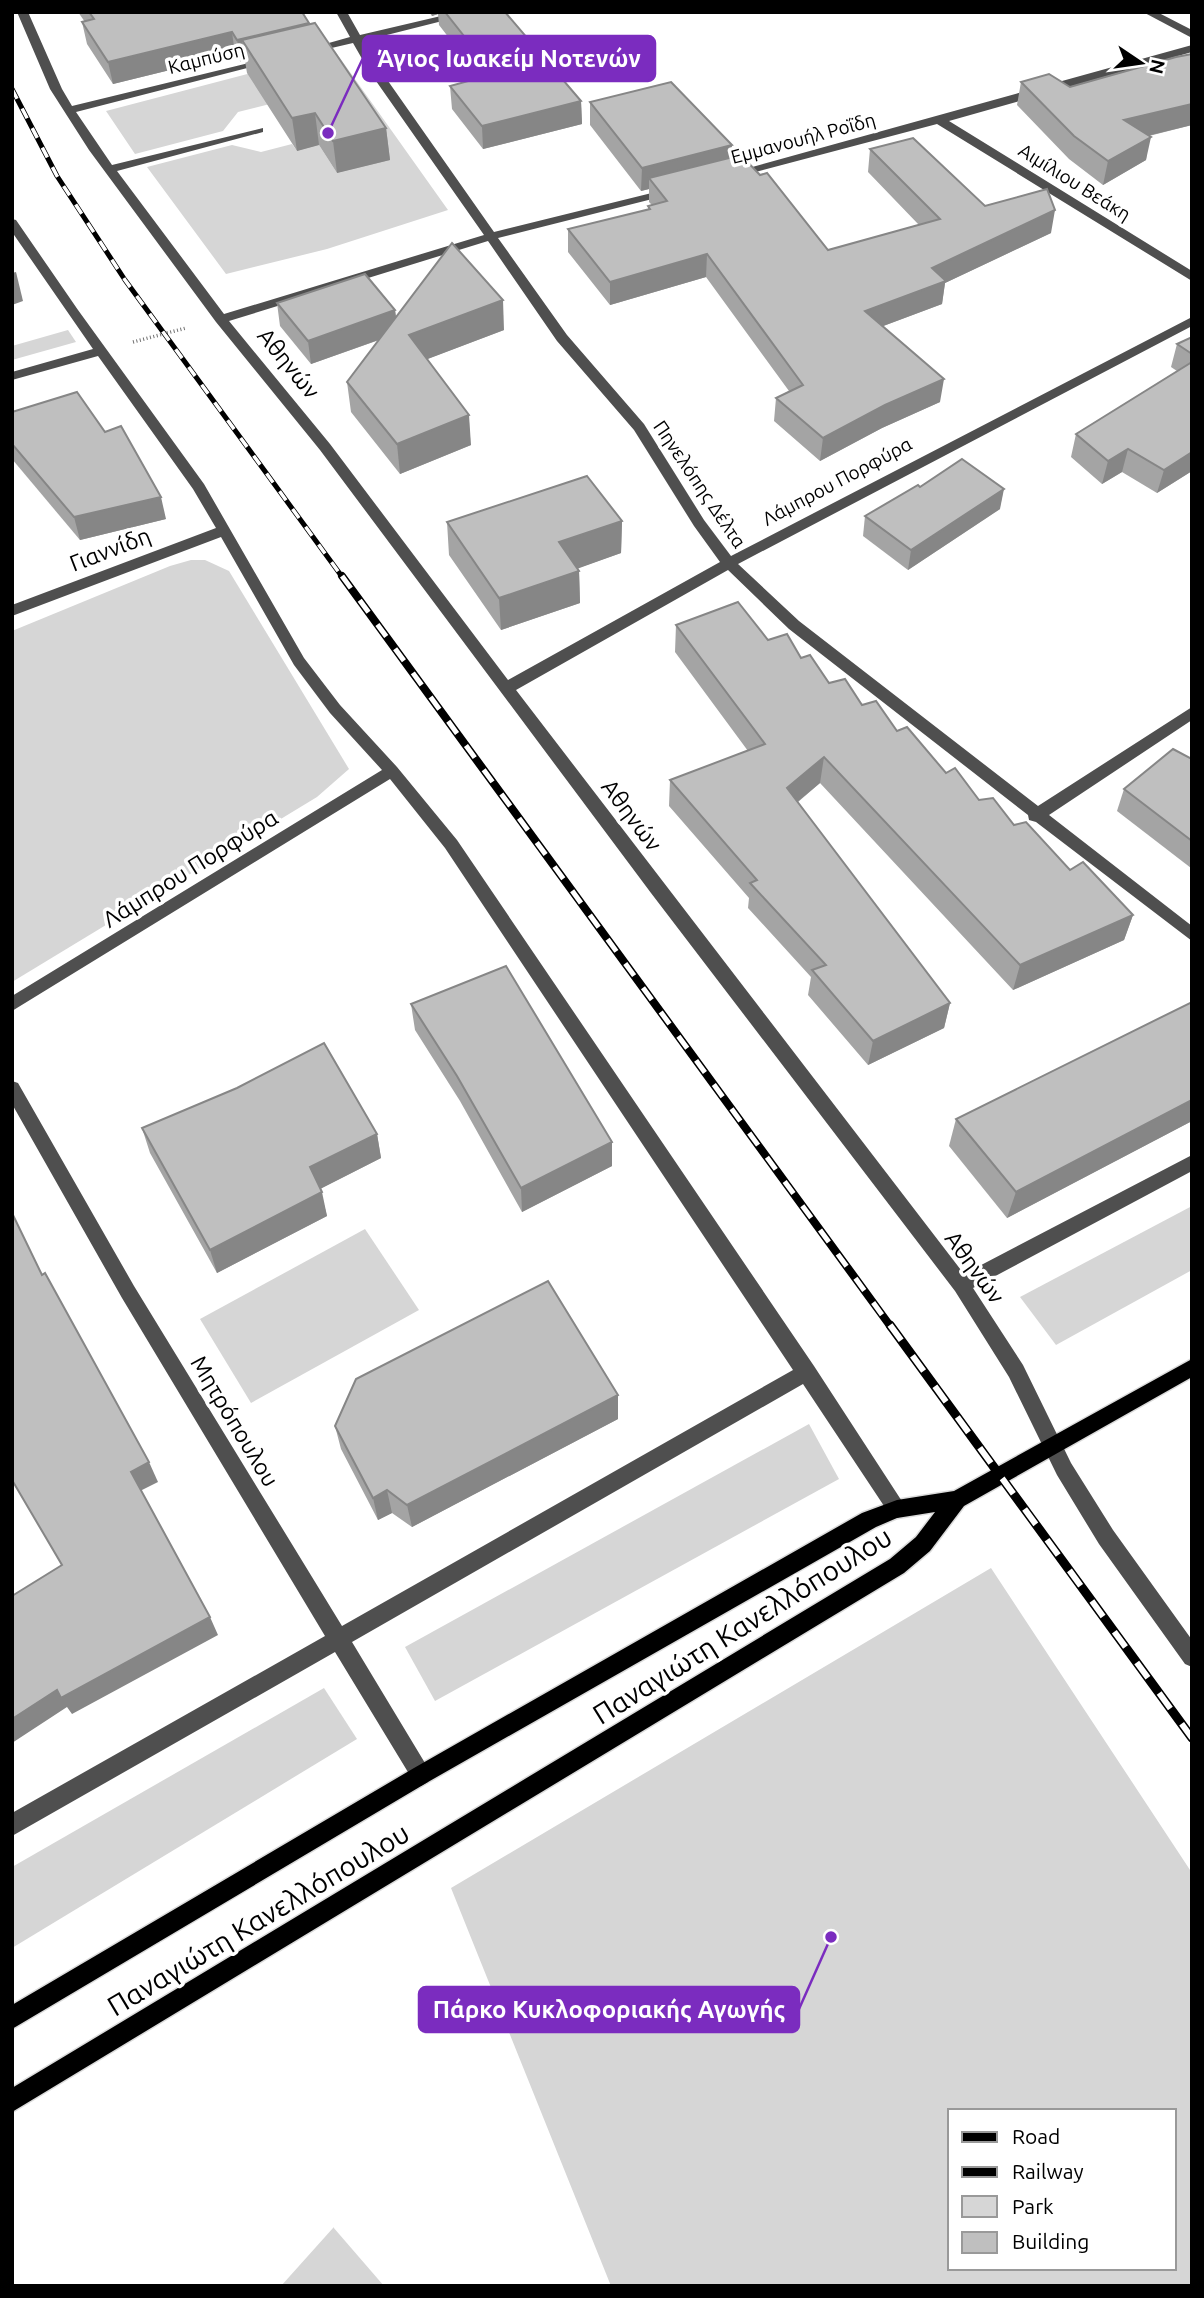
<svg xmlns="http://www.w3.org/2000/svg" width="1204" height="2298" font-family="Ubuntu,sans-serif">
<style>
.green{fill:#d6d6d6;fill-rule:evenodd}
.lines{fill:none;stroke-linecap:round;stroke-linejoin:round}
.major-casing{stroke:#dbdbdb;stroke-width:3}
.path{stroke:#717171;stroke-width:3.5;stroke-dasharray:1 2.5;stroke-linecap:butt}
.minor{fill:#4f4f4f;fill-rule:evenodd}
.major{fill:#000;fill-rule:evenodd}
.rail-far2-casing{stroke:#000;stroke-width:5}
.rail-far1-casing{stroke:#000;stroke-width:8}
.rail-casing{stroke:#000;stroke-width:9}
.rail-far2{stroke:#fff;stroke-width:3.5;stroke-dasharray:11;stroke-linecap:butt}
.rail-far1{stroke:#fff;stroke-width:5;stroke-dasharray:15;stroke-linecap:butt}
.rail{stroke:#fff;stroke-width:6;stroke-dasharray:19;stroke-linecap:butt}
.wall{fill:#a4a4a4}
.shaded-wall{fill:#868686}
.building{fill:#bfbfbf;stroke:#868686;stroke-width:2}
.labels{text-anchor:middle;dominant-baseline:central;stroke-width:7;stroke-linejoin:round;paint-order:stroke}
.far-street-label{font-size:19px;fill:#000;stroke:#fff}
.street-label{font-size:23px;fill:#000;stroke:#fff}
.near-street-label{font-size:28px;fill:#000;stroke:#fff}
.leader{fill:none;stroke:#7b2cbf;stroke-width:2.5}
.callout-dot{fill:#7b2cbf;stroke:#fff;stroke-width:2.5}
.callout{fill:#7b2cbf;stroke:#7b2cbf;stroke-width:2.5}
.callout-label{font-size:24px;text-anchor:middle;font-weight:bold;fill:#fff}
</style>
<rect width="100%" height="100%" fill="#fff"/>
<g class="green">
<polygon points="335,51 448,210 327,249 226,274 147,167 232,145 261,152 292,144 297,151 319,145 337,173 389,160 278,102 238,112 223,131 135,154 106,111"/>
<polygon points="68,330 76,342 12,360 12,346"/>
<polygon points="191,560 205,560 229,571 349,769 317,797 12,982 12,631 170,566"/>
<polygon points="1192,1206 1192,1270 1056,1345 1020,1297"/>
<polygon points="365,1229 419,1310 251,1403 200,1319"/>
<polygon points="809,1424 839,1479 435,1701 405,1647"/>
<path d="M991,1568L1192,1873V2286H611L451,1888ZM950,2111H1174V2268H950Z"/>
<polygon points="324,1688 357,1739 12,1948 12,1867"/>
<polygon points="333,2227 384,2286 281,2286 333,2228"/>
</g>
<g class="lines">
<defs>
<polygon id="major" points="1192,1359 1192,1377 964,1506 930,1551 904,1573 12,2112 12,2088 890,1559 916,1537 935,1512 897,1518 876,1527 428,1782 12,2029 12,2005 414,1768 862,1513 897,1500 954,1491"/>
</defs>
<use href="#major" class="major-casing"/>
<polyline class="path" points="133,342 186,328"/>
<g class="minor">
<path d="M17,12H28L62,89L72,106L269,58L275,61L76,112L112,165L263,128V132L117,171L224,314L484,235L369,71L353,43L310,53L304,50L350,37L336,12H347L360,35L458,12H478L363,41L381,71L494,232L676,187V193L498,238L567,335L644,424L704,520L731,556L1192,317V326L738,564L799,621L1038,806L1192,707V720L1049,815L1192,926V941L1036,822L1029,820L1028,815L789,629L728,570L516,690L964,1274L1192,1155V1171L973,1288L1023,1365L1071,1463L1113,1530L1192,1640V1667L1185,1664L1099,1544L1057,1475L1009,1377L955,1291L651,893L320,450L216,322L89,150L50,89ZM488,241L557,341L634,430L694,526L720,562L508,680L330,444L229,321Z"/>
<polygon points="1143,12 1157,12 1192,30 1192,38"/>
<polygon points="1192,45 1192,52 949,121 1192,271 1192,281 937,124 733,178 727,174"/>
<polygon points="12,219 16,220 78,310 204,484 304,658 340,705 397,767 457,840 814,1366 907,1509 904,1515 897,1518 890,1515 803,1384 352,1642 428,1768 432,1775 428,1782 421,1786 414,1782 335,1652 12,1836 12,1813 325,1636 122,1298 12,1104 12,1081 18,1083 134,1286 342,1626 793,1370 445,848 390,779 12,1011 12,996 382,770 330,713 294,665 221,537 12,616 12,605 216,528 193,489 98,356 12,380 12,372 93,349 12,232"/>
</g>
<use href="#major" class="major"/>
<defs>
<polyline id="rail-far2" points="12,89 57,176 125,280 343,578"/>
<polyline id="rail-far1" points="342,576 891,1327"/>
<polyline id="rail" points="890,1325 1192,1738"/>
</defs>
<use href="#rail-far2" class="rail-far2-casing"/>
<use href="#rail-far1" class="rail-far1-casing"/>
<use href="#rail" class="rail-casing"/>
<use href="#rail-far2" class="rail-far2"/>
<use href="#rail-far1" class="rail-far1"/>
<use href="#rail" class="rail"/>
</g>
<g class="wall">
<polygon points="78,12 302,12 310,24 386,128 390,160 337,173 319,145 297,151 247,73 245,61 241,62 235,54 113,84 87,44 82,22 85,22"/>
<polygon points="429,12 505,12 581,101 582,124 483,149 452,109 450,86 480,78 439,25 438,14 432,16"/>
<polygon points="1192,54 1192,125 1149,136 1146,160 1103,185 1069,159 1017,105 1021,82 1070,87"/>
<polygon points="590,102 731,157 828,250 919,225 868,172 870,149 985,206 1051,233 945,283 942,304 883,326 940,402 882,428 820,461 774,421 776,398 789,391 706,277 610,305 568,252 568,229 648,210 648,206 652,205 649,202 649,189 641,191 590,125"/>
<polygon points="277,303 395,310 396,317 504,330 427,359 471,445 400,474 351,412 347,382 379,340 311,364 280,326"/>
<polygon points="1192,337 1192,471 1157,493 1122,472 1102,484 1071,457 1076,434 1177,371 1171,367 1177,344"/>
<polygon points="12,412 166,519 80,540 12,459"/>
<polygon points="920,487 1000,509 908,570 863,536 865,516"/>
<polygon points="622,521 621,553 578,568 579,571 580,603 501,630 449,555 447,522"/>
<polygon points="676,625 768,640 801,658 829,683 862,705 897,731 979,800 1014,825 1070,870 1133,915 1124,940 1013,990 820,783 798,802 950,1003 944,1028 868,1065 808,995 811,977 748,908 749,898 669,806 670,780 748,751 675,652"/>
<polygon points="1191,759 1192,867 1191,868 1117,811 1124,789"/>
<polygon points="1192,1002 1192,1121 1007,1218 949,1146 956,1119"/>
<polygon points="411,1004 612,1142 612,1166 522,1212 460,1101 415,1030"/>
<polygon points="142,1128 377,1134 381,1158 320,1189 327,1216 217,1273 150,1153"/>
<polygon points="618,1395 618,1419 412,1527 392,1513 378,1520 341,1449 335,1426"/>
</g>
<g class="shaded-wall">
<polygon points="431,12 438,12 438,14 432,16"/>
<polygon points="309,23 312,45 242,40 245,61 241,62 237,40"/>
<polygon points="232,32 235,54 113,84 108,62"/>
<polygon points="581,101 582,124 483,149 482,126"/>
<polygon points="1192,104 1192,125 1118,143 1124,120"/>
<polygon points="315,113 319,145 297,151 292,118"/>
<polygon points="386,128 390,160 337,173 333,141"/>
<polygon points="1151,137 1146,160 1103,185 1108,161"/>
<polygon points="732,145 731,168 649,178 649,189 641,191 642,168"/>
<polygon points="1055,210 1051,233 945,283 942,304 862,334 865,311 932,268"/>
<polygon points="707,254 706,277 610,305 610,282"/>
<polygon points="16,272 23,301 12,305 12,273"/>
<polygon points="503,300 504,330 412,365 409,335"/>
<polygon points="395,310 398,333 311,364 308,341"/>
<polygon points="944,379 940,402 882,428 820,461 823,438 885,405"/>
<polygon points="469,415 471,445 400,474 397,444"/>
<polygon points="1128,449 1122,472 1102,484 1108,461"/>
<polygon points="1192,452 1192,471 1157,493 1164,470"/>
<polygon points="1004,489 1000,509 908,570 911,550"/>
<polygon points="161,497 166,519 80,540 74,517"/>
<polygon points="622,521 621,553 560,575 559,542"/>
<polygon points="579,571 580,603 501,630 499,598"/>
<polygon points="824,757 820,783 784,813 787,788"/>
<polygon points="1133,915 1124,940 1013,990 1020,965"/>
<polygon points="950,1003 944,1028 868,1065 873,1041"/>
<polygon points="1192,1100 1192,1121 1007,1218 1016,1192"/>
<polygon points="377,1134 381,1158 316,1191 310,1167"/>
<polygon points="612,1142 612,1166 522,1212 521,1188"/>
<polygon points="322,1192 327,1216 217,1273 210,1250"/>
<polygon points="618,1395 618,1419 412,1527 407,1505"/>
<polygon points="149,1462 158,1482 140,1491 131,1472"/>
<polygon points="387,1490 392,1513 378,1520 373,1498"/>
<polygon points="210,1617 218,1635 72,1714 67,1707 12,1743 12,1719 57,1690"/>
</g>
<g class="building">
<polygon points="89,12 302,12 309,23 237,40 232,32 108,62 82,22 94,19"/>
<polygon points="445,12 505,12 581,101 482,126 450,86 494,74"/>
<polygon points="315,23 386,128 333,141 315,113 292,118 242,40"/>
<polygon points="1192,54 1192,104 1124,120 1151,137 1108,161 1074,136 1021,82 1049,74 1070,87 1176,57"/>
<polygon points="671,82 732,145 642,168 590,102"/>
<polygon points="913,138 985,206 1047,189 1055,210 932,268 946,281 865,311 944,379 885,405 823,438 776,398 803,385 707,254 610,282 568,229 650,209 648,206 667,201 649,178 741,155 760,175 767,173 828,250 940,219 870,149"/>
<polygon points="452,243 503,300 409,335 469,415 397,444 347,382"/>
<polygon points="365,274 395,310 308,341 277,303"/>
<polygon points="1192,337 1192,354 1177,344"/>
<polygon points="1192,362 1192,452 1164,470 1128,449 1108,461 1076,434"/>
<polygon points="77,392 105,432 121,426 161,497 74,517 12,444 12,412"/>
<polygon points="962,459 1004,489 911,550 865,516 918,485 920,487"/>
<polygon points="587,476 622,521 559,542 579,571 499,598 447,522"/>
<polygon points="738,602 768,640 787,634 801,658 810,655 829,683 845,679 862,705 876,701 897,731 907,727 946,773 955,768 979,800 993,798 1014,825 1026,822 1070,870 1083,862 1133,915 1020,965 824,757 787,788 950,1003 873,1041 812,970 826,965 750,883 757,880 670,780 765,744 676,625"/>
<polygon points="1173,749 1192,759 1192,841 1124,789"/>
<polygon points="506,966 612,1142 521,1188 457,1076 411,1004"/>
<polygon points="1192,1002 1192,1100 1016,1192 956,1119"/>
<polygon points="324,1043 377,1134 310,1167 322,1192 210,1250 142,1128 237,1088"/>
<polygon points="12,1213 42,1275 45,1273 149,1462 131,1472 210,1617 61,1698 57,1690 12,1719 12,1596 62,1565 12,1480"/>
<polygon points="548,1281 618,1395 407,1505 387,1490 373,1498 335,1426 356,1379"/>
</g>
<g class="labels">
<g class="far-street-label">
<text transform="translate(206 58) rotate(-14)">Καμπύση</text>
<text transform="translate(803 138) rotate(-15)">Εμμανουήλ Ροΐδη</text>
<text transform="translate(1075 182) rotate(32)">Αιμίλιου Βεάκη</text>
<text transform="translate(837 481) rotate(-28)">Λάμπρου Πορφύρα</text>
<text transform="translate(700 484) rotate(56)">Πηνελόπης Δέλτα</text>
</g>
<g class="street-label">
<text transform="translate(289 363) rotate(51)">Αθηνών</text>
<text transform="translate(110 549) rotate(-21)">Γιαννίδη</text>
<text transform="translate(632 815) rotate(53)">Αθηνών</text>
<text transform="translate(190 868) rotate(-32)">Λάμπρου Πορφύρα</text>
<text transform="translate(975 1267) rotate(54)">Αθηνών</text>
<text transform="translate(235 1421) rotate(59)">Μητρόπουλου</text>
</g>
<g class="near-street-label">
<text transform="translate(742 1625) rotate(-32)">Παναγιώτη Κανελλόπουλου</text>
<text transform="translate(258 1919) rotate(-31)">Παναγιώτη Κανελλόπουλου</text>
</g>
</g>
<path class="leader" d="M328 133L363 58M831 1937L799 2009"/>
<g class="callout-dot">
<circle cx="328" cy="133" r="7"/>
<circle cx="831" cy="1937" r="7"/>
</g>
<g class="callout">
<rect x="363" y="36" width="292" height="45" rx="7"/>
<rect x="419" y="1987" width="380" height="45" rx="7"/>
</g>
<g class="callout-label">
<text x="509" y="67">Άγιος Ιωακείμ Νοτενών</text>
<text x="609" y="2018">Πάρκο Κυκλοφοριακής Αγωγής</text>
</g>
<rect width="1204" height="2298" fill="none" stroke="#000000" stroke-width="28"/>
<rect x="948" y="2109" width="228" height="161" fill="#ffffff" stroke="#999999" stroke-width="2"/>
<rect x="962" y="2132" width="35" height="10" fill="#000000" stroke="#999999" stroke-width="2"/>
<text x="1012" y="2144" font-size="21" fill="#000000">Road</text>
<rect x="962" y="2167" width="35" height="10" fill="#000000" stroke="#999999" stroke-width="2"/>
<text x="1012" y="2179" font-size="21" fill="#000000">Railway</text>
<rect x="962" y="2196" width="35" height="21" fill="#d6d6d6" stroke="#999999" stroke-width="2"/>
<text x="1012" y="2214" font-size="21" fill="#000000">Park</text>
<rect x="962" y="2232" width="35" height="21" fill="#bfbfbf" stroke="#999999" stroke-width="2"/>
<text x="1012" y="2249" font-size="21" fill="#000000">Building</text>
<g transform="translate(1141 63) rotate(103)" stroke="#ffffff" stroke-width="5" paint-order="stroke">
<path d="M0-5L12 26L0 18L-12 26Z" fill="#000000"/>
<text y="-10" font-size="19" font-weight="bold" text-anchor="middle" fill="#000000">N</text>
</g>
</svg>
